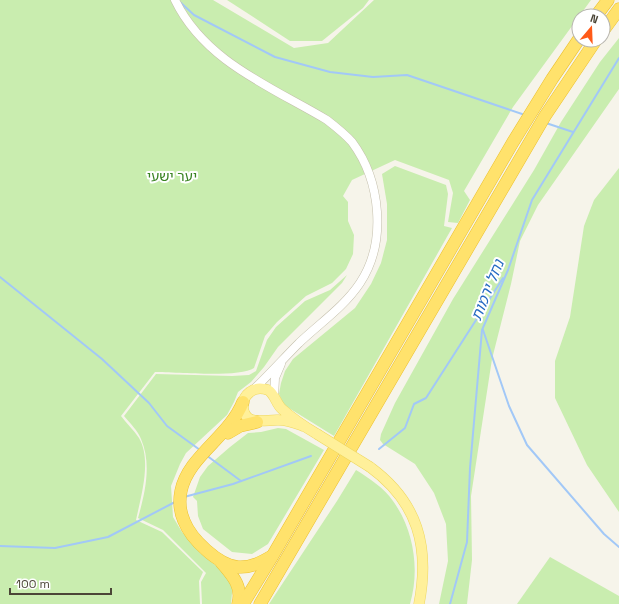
<svg xmlns="http://www.w3.org/2000/svg" width="619" height="604" font-family="'Space Grotesk','Noto Sans Hebrew',sans-serif">
<style>
.green{fill:#c9edaf}
.lines{fill:none;stroke-linecap:round;stroke-linejoin:round}
.stream{stroke:#a2c8f7;stroke-width:2}
.minor-casing{stroke:#c3beab;stroke-width:9}
.major-casing{stroke:#efd75f;stroke-width:11}
.highway-casing{stroke:#ecc02e;stroke-width:13}
.minor{stroke:#fff;stroke-width:8}
.major{stroke:#fff09a;stroke-width:10}
.highway{stroke:#ffe26c;stroke-width:12}
.major-bridge-casing{stroke:#efd75f;stroke-width:11;stroke-linecap:butt}
.major-bridge{stroke:#fff09a;stroke-width:10}
.labels{text-anchor:middle;dominant-baseline:central;stroke-width:4;stroke-linejoin:round;paint-order:stroke}
.park-label{font-size:14px;fill:#3a8323;stroke:#fff}
.water-label{font-size:15px;font-style:italic;fill:#246ac2;stroke:#fff}
</style>
<rect width="100%" height="100%" fill="#f6f4ea"/>
<g class="green">
<path d="M0,0H213L294,48L328,43L374,0H591L513,107L464,191L470,200L458,223L448,222L453,193L449,180L395,160L352,180L343,196L348,202V221L354,235L353,254L346,269L332,283L306,296L277,322L265,336L254,368C240,378 175,372 155,372L121,416C126,423 134,430 139,438C152,460 141,496 136,520L162,532L203,572L199,581L200,604H0Z"/>
<polygon points="227,0 369,0 363,8 322,41 290,41"/>
<polygon points="619,38 619,89 538,205 520,241 511,284 492,359 471,496 472,560 467,604 439,604 448,561 446,524 434,493 415,464 383,444 380,440 381,434 395,403 453,299 534,170 561,122 600,62"/>
<polygon points="395,166 446,185 448,194 444,226 452,228 334,436 284,405 279,394 281,383 285,371 293,359 355,308 371,284 381,263 387,240 387,204 382,174"/>
<polygon points="619,168 619,512 587,465 555,398 555,361 570,317 584,226 594,200"/>
<path d="M347,275L342,283L278,347L264,367L251,382L238,392L234,402L227,415L186,453L180,464L171,486L173,517L182,532L200,553L225,573L233,583L231,604H202L201,582L206,573L163,530L138,518C145,493 152,464 141,439C138,431 130,423 124,416L156,374L232,376L249,375L256,371L267,340L276,327L305,301L330,290Z"/>
<polygon points="278,428 286,429 324,450 268,544 252,554 232,552 203,529 198,516 197,501 193,497 200,477 208,466 230,447 248,433 261,432"/>
<path d="M356,470C369,478 384,488 393,501C414,530 420,570 410,604H269L337,501Z"/>
<polygon points="550,557 619,596 619,604 517,604"/>
</g>
<g class="lines">
<g class="stream">
<polyline points="180,2 194,15 275,57 330,72 373,77 407,75 525,115"/>
<polyline points="546,123 573,132"/>
<polyline points="0,277 102,359 149,403 167,426 200,450"/>
<polyline points="483,330 509,406 527,445 604,534 619,547"/>
<polyline points="379,449 405,428 414,404 426,398 503,278"/>
<polyline points="206,455 241,481"/>
<polyline points="184,497 233,484 311,456"/>
<polyline points="0,546 55,548 108,537 175,502"/>
<polyline points="450,604 467,542 470,468 482,330 508,270 532,200 619,58"/>
</g>
<defs>
<g id="minor">
<path d="M175,0C205,62 272,87 327,120C336,127 345,134 352,142C381,181 387,242 360,283C344,307 320,323 299,343C283,359 268,376 252,391"/>
<polyline points="274,397 275,378 281,364"/>
</g>
<g id="major">
<path d="M303,426C295,423 288,420 279,420C266,419 243,428 243,405C243,400 246,395 250,392C255,388 262,388 268,390C275,394 276,404 282,409C293,419 305,427 317,434"/>
<path d="M370,467C418,502 430,547 419,604"/>
</g>
<g id="highway">
<polyline points="596,16 608,0"/>
<polyline points="603,31 619,9"/>
<path d="M243,402C229,437 188,456 181,491C179,501 180,512 184,521C191,539 218,565 238,567C251,568 262,562 272,556"/>
<polyline points="228,433 240,426 257,422"/>
<path d="M221,562C232,575 243,586 238,604"/>
<polyline points="243,604 273,555 513,142 552,79 579,39"/>
<polyline points="260,604 545,116 596,40"/>
</g>
</defs>
<use href="#minor" class="minor-casing"/>
<use href="#major" class="major-casing"/>
<use href="#highway" class="highway-casing"/>
<use href="#minor" class="minor"/>
<use href="#major" class="major"/>
<use href="#highway" class="highway"/>
<defs>
<polyline id="major-bridge" points="317,434 370,467"/>
</defs>
<use href="#major-bridge" class="major-bridge-casing"/>
<use href="#major-bridge" class="major-bridge"/>
</g>
<g class="labels">
<g class="park-label">
<text x="172" y="176">יער ישעי</text>
</g>
<g class="water-label">
<text transform="translate(487 290) rotate(-68)">נחל ירמות</text>
</g>
</g>
<g transform="translate(591 28) rotate(19)"><circle r="19" fill="#ffffff" stroke="#b7b5af"/>
<path d="M0-3L7 15L0 10L-7 15Z" fill="#ff5a18"/>
<text y="-6" font-size="11" font-weight="bold" text-anchor="middle" fill="#4b4637">N</text>
</g>
<path d="M10 588v6h101v-6" fill="none" stroke="#4b4637" stroke-width="2"/>
<text x="16" y="588" font-size="12" fill="#4b4637" stroke="#ffffff" stroke-width="3" paint-order="stroke">100 m</text>
</svg>
